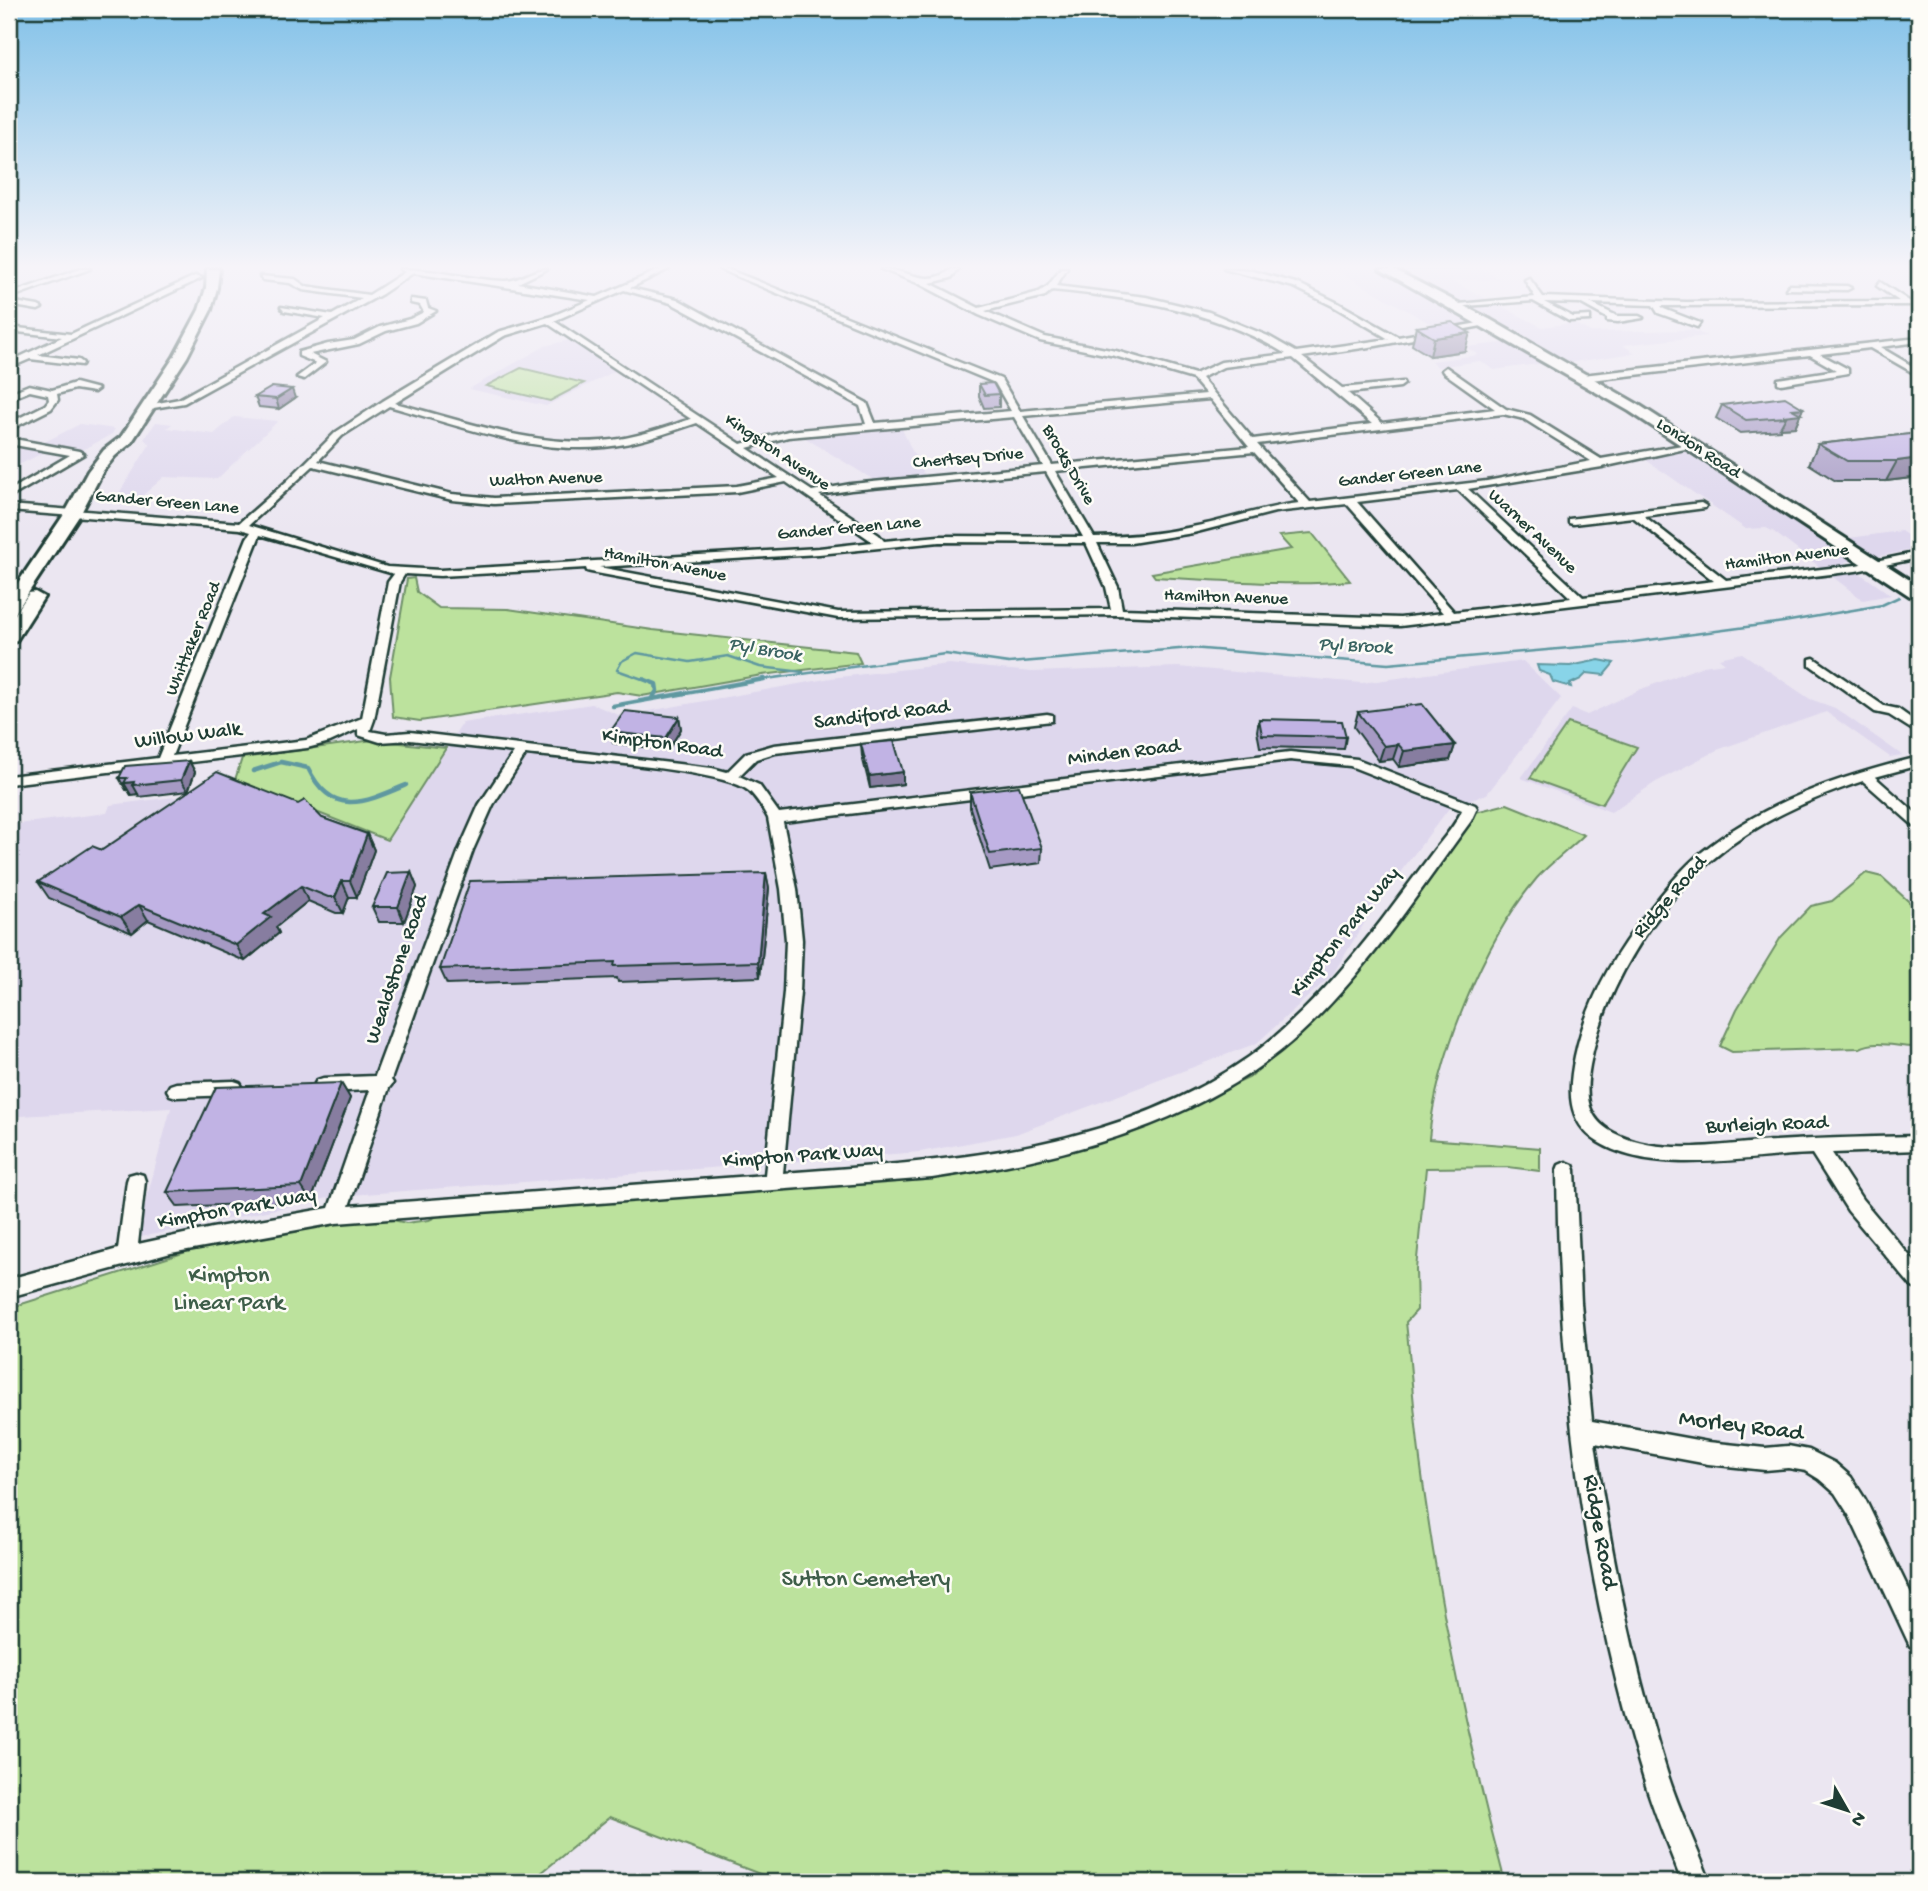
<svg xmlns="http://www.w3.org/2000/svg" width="1928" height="1891" font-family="'Gochi Hand',sans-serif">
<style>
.built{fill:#ded7ed}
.green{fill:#bce29d;stroke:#6e9068;stroke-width:2}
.water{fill:#88d4e8;stroke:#5e98a0;stroke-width:2}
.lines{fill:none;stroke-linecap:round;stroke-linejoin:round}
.stream-far1{stroke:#5e98a0;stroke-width:2.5}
.stream{stroke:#5e98a0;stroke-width:4.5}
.minor-casing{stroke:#1f3d34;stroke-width:5}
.highway-casing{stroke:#1f3d34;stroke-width:6}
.minor{fill:#fdfcf7;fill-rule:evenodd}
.highway{fill:#fdfcf7;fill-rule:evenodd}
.wall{fill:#a69ac4;stroke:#1f3d34;stroke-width:2}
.shaded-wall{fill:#877da0;stroke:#1f3d34;stroke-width:2}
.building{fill:#c1b3e4;stroke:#1f3d34;stroke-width:2}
.labels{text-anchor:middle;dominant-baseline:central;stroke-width:5;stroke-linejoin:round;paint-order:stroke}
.far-street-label{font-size:18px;fill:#1f3d34;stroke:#fdfcf7}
.far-water-label{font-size:19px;font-style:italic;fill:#396361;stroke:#fdfcf7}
.street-label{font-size:21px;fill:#1f3d34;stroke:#fdfcf7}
.near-park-label{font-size:24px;fill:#3e5e49;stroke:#fdfcf7}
.near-street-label{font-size:24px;fill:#1f3d34;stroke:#fdfcf7}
</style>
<rect width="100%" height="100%" fill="#ebe6f1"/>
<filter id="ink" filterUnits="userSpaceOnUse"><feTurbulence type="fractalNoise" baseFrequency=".0143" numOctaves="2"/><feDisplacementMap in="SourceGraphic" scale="14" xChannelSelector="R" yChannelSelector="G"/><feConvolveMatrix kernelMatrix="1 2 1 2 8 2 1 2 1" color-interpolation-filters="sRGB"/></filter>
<g filter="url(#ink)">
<g class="built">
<polygon points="1339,269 1483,269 1500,279 1452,281 1542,327 1573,323 1591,332 1693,330 1707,336 1623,345 1635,353 1567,363 1488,320 1438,328 1336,270"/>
<polygon points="569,340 615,371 546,406 469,389 545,346"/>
<polygon points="1511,342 1546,363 1494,370 1480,361 1438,367 1431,361 1478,355 1466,347"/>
<polygon points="234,417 278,421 217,479 164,477 135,502 120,505 116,498 150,444 144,439 156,422 172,424 167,428 214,434"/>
<polygon points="80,424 115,429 112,434 81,451 56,446 9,470 9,450 15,446 31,449"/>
<polygon points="901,427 924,476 874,480 802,436"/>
<polygon points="1685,452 1751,495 1774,495 1842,539 1901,531 1919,543 1919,549 1844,562 1891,595 1863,600 1774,532 1766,528 1746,529 1646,460"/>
<polygon points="1742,653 1810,699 1835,708 1902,755 1890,757 1826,712 1717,750 1656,782 1611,812 1521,778 1572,709 1587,715 1639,690 1703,666 1725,663 1719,658"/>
<polygon points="1523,661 1561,698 1487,794 1450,807 1376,904 1333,974 1257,1043 1016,1134 920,1152 338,1196 136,1238 171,1108 19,1116 9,1110 9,825 107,813 110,805 191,795 226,777 387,840 462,723 592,704 621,716 831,678 949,664 1032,672 1178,667 1362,683"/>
</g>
<g class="green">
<polygon points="521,368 584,383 550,401 486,386"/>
<path d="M1312,533L1350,581C1286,587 1219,580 1155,577L1152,573L1291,549L1279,536Z"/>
<polygon points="414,578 417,592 439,608 508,609 653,630 856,652 861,663 762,675 642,696 617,692 420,721 393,717 390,677 407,579"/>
<polygon points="1568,723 1637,747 1602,804 1530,778"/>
<polygon points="373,740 446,748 387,840 235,780 242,758"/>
<path d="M1507,804L1584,835C1569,850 1551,862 1537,878C1484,940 1436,1058 1429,1139L1540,1148V1171L1508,1167L1426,1168L1416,1269L1417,1310L1406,1322C1411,1368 1414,1414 1420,1460C1438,1602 1468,1744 1505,1882H781L610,1817L530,1882H9V1308L208,1245L376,1216L406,1223L429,1220L457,1207L930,1176L1116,1138L1249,1078L1308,1027L1349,985L1472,813Z"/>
<path d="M1866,873L1882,877L1919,911V1047C1899,1048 1877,1039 1860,1048L1732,1052L1720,1046L1737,1009L1781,937L1811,906L1832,901Z"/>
</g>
<polygon class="water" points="1599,660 1614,663 1604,675 1587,673 1581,679 1570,684 1571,687 1553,682 1550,675 1539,671 1537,665 1570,666"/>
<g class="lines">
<g class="stream-far1">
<polyline points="648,681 617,670 622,661 637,653 690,662 728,656 760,667 803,672"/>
<polyline points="752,681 945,654 1009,663 1191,648 1388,664 1626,643 1784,622 1882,605 1899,597"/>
</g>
<g class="stream">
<polyline points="643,679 656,684 657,691 652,698"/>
<polyline points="613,706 764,679"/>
<path d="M253,771L281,762L308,768C332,818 364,803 406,785"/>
</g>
<defs>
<g id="minor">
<polygon points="80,269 90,269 9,298 9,294"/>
<path d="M400,269C435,269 470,280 505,281C520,281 532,269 547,269L518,283L597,297L661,269H669L630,288L677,299L867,403L875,423L1011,411L995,383L719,269H727L1001,379L1020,411L1206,394L1193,379L1115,356L1040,341L979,315L920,284L881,269C907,269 928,289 952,269H959L951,278L930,283L979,308L1039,292L1048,286L1061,269H1067L1056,286L1146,297L1209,312L1268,336L1296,352L1389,339L1333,306L1294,287L1224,269L1253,271L1299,284L1338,303L1398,337L1490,321L1487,325L1376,346L1302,357L1342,388L1403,382L1404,384L1400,387L1348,393L1382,423L1495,409L1443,372L1442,370L1446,367L1506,409L1530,415L1601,459L1694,443V447L1602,467L1468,489L1583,597L1714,581L1633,517L1573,524L1569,523V519L1701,503L1706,506L1705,508L1644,516L1726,580L1856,565L1919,552V558L1856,571L1400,626L1117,615L838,618L591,572L587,571L586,568L440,576L405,574L400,582L374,720L370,731L386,734L410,732L712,768L727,772L746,753L774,745L1047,714L1052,715V721L775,753L756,759L739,776L759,785L779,813L1290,752L1357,759L1475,805L1477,808L1471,821C1417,894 1366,974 1298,1036C1198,1126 1062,1159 932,1178L336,1223L171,1253L9,1297V1279L118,1249L127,1181L129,1175L136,1173L143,1175L145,1181L138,1244L212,1228L329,1208L370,1090L323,1092L317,1090L314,1085L317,1080L323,1078L375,1076L459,850L479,805L514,752L410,740L380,742L358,735V729L330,742L307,748L9,784V776L158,758L247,538L251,532L240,529L9,511V505L239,523L287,481L336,432L383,401L498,332L552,316L590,300L413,273L382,294L184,403L147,409L142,406L179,399L325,318L284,311L281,307L332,315L362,298L303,290L290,283L263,280L260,276L295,279L305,286L369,295L405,272ZM624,290L671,303L860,406L866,424L788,431L741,444L554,321ZM1052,290C1136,298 1213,310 1286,354L1221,362L1195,374L1116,351L1045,337L985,311L1045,296ZM547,323L691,419C662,428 633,439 602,441C532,447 461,420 395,403L504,336ZM1293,358L1372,424L1253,439L1201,378L1223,367ZM1210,399L1249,447L1052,465L1023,416ZM389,406C457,425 532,454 604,447C636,444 667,433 697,423L779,478L737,486L494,498L452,494L318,461L342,436ZM1503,414L1524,419L1591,461L1487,481L1310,502L1257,444ZM1014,417L1043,466L851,484L812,491L747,448L788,437ZM1254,452L1299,503C1263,507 1228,520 1192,527C1159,534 1127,537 1094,537L1055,471ZM313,466L452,500L494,504L737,492L786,482L873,542L819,548L440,570L387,567L249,525ZM1046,472L1083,537L939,536L884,541L879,535L819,495L851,490ZM1458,490L1571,598L1454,612L1357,502ZM1347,504L1443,613L1400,618L1122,609L1118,587L1097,543H1131L1193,533L1275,512ZM260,535L394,574L388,582L362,718L306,740L172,756ZM939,542L1086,543L1106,587L1111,609L838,612L599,567L819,554ZM526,754C567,759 724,769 749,791C757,798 763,809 768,818L781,889L786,940L784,992L765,1175L349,1206L389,1088L393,1083L391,1080L473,850L493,805ZM1290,760L1350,766L1462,810C1456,824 1445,837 1435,849C1417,873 1399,897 1381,921C1343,970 1300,1020 1249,1057C1113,1153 943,1161 783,1173L800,992L802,940L797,889L783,822Z"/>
<polygon points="195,276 202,278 38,355 79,360 83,363 82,365 30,359 9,368 9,362 62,337 9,331 9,327 71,334"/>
<polygon points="1529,278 1543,297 1686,302 1899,301 1877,286 1880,282 1909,301 1919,301 1919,305 1661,306 1664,309 1700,323 1697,327 1658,313 1653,305 1590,303 1617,316 1639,316 1643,318 1618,322 1607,321 1607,318 1580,303 1544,302 1573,317 1590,316 1590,320 1569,321 1533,301 1452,307 1448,305 1535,297 1525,280"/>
<polygon points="1789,285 1847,286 1851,288 1847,290 1786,289"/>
<polygon points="411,299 426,301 428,308 436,311 416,323 386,331 359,344 310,354 326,362 304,379 297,377 316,363 299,356 299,352 328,344 354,340 380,327 410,319 424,312 420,305 411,303"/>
<polygon points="9,301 38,306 42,308 38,310 9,305"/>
<polygon points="1919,338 1919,342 1880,347 1919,370 1919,376 1870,348 1820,354 1848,369 1848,373 1781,384 1778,383 1778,379 1836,370 1810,355 1582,381 1578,378 1582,375"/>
<polygon points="75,383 98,389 94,392 75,389 57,394 58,400 51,409 9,430 9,423 45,405 49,400 48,395 30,391 15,397 11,394 12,392 29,385 52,390"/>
<polygon points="9,438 79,451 84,454 9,498 9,491 70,455 9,444"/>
<polygon points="1814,658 1884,706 1898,709 1919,724 1919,734 1889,715 1875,712 1810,665 1810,659"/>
<path d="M1919,757V765L1875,777L1919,816V827L1914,826L1863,781C1809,799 1757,822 1713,859C1654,908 1604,989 1590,1065C1585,1093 1585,1118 1614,1133C1662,1158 1725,1143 1776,1141C1824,1138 1872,1137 1919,1136V1150L1832,1153L1862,1199L1919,1267V1290L1912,1287L1848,1211L1812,1154C1748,1156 1655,1177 1598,1142C1566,1122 1568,1089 1575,1056C1586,1004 1612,957 1645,915C1663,893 1680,870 1702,852C1765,801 1842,776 1919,757Z"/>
<polygon points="234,1081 240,1083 243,1088 240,1093 234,1095 176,1097 170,1095 167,1090 170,1085 176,1083"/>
<path d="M1566,1162L1573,1165L1575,1170L1581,1303L1592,1421L1708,1442L1765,1448L1788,1446L1809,1450L1835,1463L1851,1477L1865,1499L1919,1611V1649L1910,1646L1849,1515L1835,1493L1819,1479L1806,1471L1788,1468L1765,1470L1708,1464L1595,1443C1611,1554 1633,1665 1667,1772C1679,1810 1696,1845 1710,1882H1682C1668,1846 1653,1810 1642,1773C1581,1577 1559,1374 1557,1170L1559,1165Z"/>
</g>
<g id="highway">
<polygon points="207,269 219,269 217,288 211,310 187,357 131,443 115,456 103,471 81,513 15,613 9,614 9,596 65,513 88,471 104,450 121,437 174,357 199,310 206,288"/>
<polygon points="1380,269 1393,269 1491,320 1639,405 1919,586 1919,599 1913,598 1629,411"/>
<polygon points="35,592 44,597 16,641 9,643 9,623 29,593"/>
</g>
</defs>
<use href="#minor" class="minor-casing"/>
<use href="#highway" class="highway-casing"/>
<use href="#minor" class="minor"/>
<use href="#highway" class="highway"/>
</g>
<g class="wall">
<polygon points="1416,327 1465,351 1430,356 1412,345"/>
<polygon points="979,384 999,394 999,407 984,408 979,396"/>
<polygon points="255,397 295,398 279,409 259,407"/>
<polygon points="1722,405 1803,408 1795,427 1780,428 1780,430 1740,433 1716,418"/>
<polygon points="1919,433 1919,477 1886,481 1836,481 1809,464 1818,444"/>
<polygon points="1358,712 1455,745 1450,760 1399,767 1393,759 1379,761 1354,727"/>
<polygon points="679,717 681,729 668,750 613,743 610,732"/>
<polygon points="1259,719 1346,737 1344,749 1260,747 1257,731"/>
<polygon points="861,744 903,772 903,784 870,788 862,756"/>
<polygon points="189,761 195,772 188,791 139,797 138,794 131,795 128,790 126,790 119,778"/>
<polygon points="970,792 1042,848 1041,863 990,870 970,808"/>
<polygon points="322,818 367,834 374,850 357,897 349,897 343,913 336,913 308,901 276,927 279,933 245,961 148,920 132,933 49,898 38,882 102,850"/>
<polygon points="411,872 417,887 404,922 379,922 372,907"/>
<polygon points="766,873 769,888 760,977 618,982 617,978 447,984 440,969"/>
<polygon points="341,1083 350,1098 311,1201 178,1207 167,1192"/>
</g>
<g class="shaded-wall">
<polygon points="1470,333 1465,351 1430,356 1434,338"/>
<polygon points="292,389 295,398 279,409 276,399"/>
<polygon points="1803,408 1795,427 1780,428 1786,417 1783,417 1792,409"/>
<polygon points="1919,458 1919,477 1886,481 1897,461"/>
<polygon points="679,717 681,729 668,750 666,738"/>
<polygon points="1398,744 1393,759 1379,761 1384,746"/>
<polygon points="1455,745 1450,760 1399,767 1404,751"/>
<polygon points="189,761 195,772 188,791 181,780"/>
<polygon points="903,772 903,784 870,788 869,776"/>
<polygon points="134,782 133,785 138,794 131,795 124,783"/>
<polygon points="367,834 374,850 357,897 350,881"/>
<polygon points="411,872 417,887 404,922 398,907"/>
<polygon points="766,873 769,888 760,977 758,962"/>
<polygon points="342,881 349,897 343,913 335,897"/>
<polygon points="301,886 308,901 276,927 279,933 245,961 236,945 264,914"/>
<polygon points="139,905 148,920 132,933 121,917"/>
<polygon points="341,1083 350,1098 311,1201 301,1186"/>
</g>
<g class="building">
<polygon points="1452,322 1470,333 1434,338 1416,327"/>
<polygon points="993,383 999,394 985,395 979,384"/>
<polygon points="272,387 292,389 276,399 255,397"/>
<polygon points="1785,397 1803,408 1792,409 1801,414 1783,416 1786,417 1746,420 1722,405"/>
<polygon points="1919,433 1919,458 1897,461 1847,461 1818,444"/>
<polygon points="1422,704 1455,745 1404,751 1398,744 1384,746 1358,712"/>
<polygon points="625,711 679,717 666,738 610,732"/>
<polygon points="1259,719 1342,721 1346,737 1262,735"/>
<polygon points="894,741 903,772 869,776 861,744"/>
<polygon points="189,761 181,780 133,785 134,782 124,783 127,778 119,778 125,766"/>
<polygon points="217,772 298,804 305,800 322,818 367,834 350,881 342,881 335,897 328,897 301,886 264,914 271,917 236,945 139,905 121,917 38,882 92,846 102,850"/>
<polygon points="1019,786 1042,848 990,854 970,792"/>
<polygon points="411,872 398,907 372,907 387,873"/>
<polygon points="766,873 758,962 614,966 615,962 440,969 470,881"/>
<polygon points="341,1083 301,1186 167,1192 216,1087"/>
</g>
</g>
<linearGradient id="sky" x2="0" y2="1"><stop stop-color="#81c1e8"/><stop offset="0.5" stop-color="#f6f4f9"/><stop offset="1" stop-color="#f6f4f9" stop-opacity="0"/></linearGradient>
<rect width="1928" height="533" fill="url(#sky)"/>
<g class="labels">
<g class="far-street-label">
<text transform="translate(1698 449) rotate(33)">London Road</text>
<text transform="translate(777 453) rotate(34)">Kingston Avenue</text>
<text transform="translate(968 459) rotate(-5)">Chertsey Drive</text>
<text transform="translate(1068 465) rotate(60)">Brocks Drive</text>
<text transform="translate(1410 475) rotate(-6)">Gander Green Lane</text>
<text transform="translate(546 480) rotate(-2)">Walton Avenue</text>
<text transform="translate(167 503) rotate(5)">Gander Green Lane</text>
<text transform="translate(849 529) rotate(-5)">Gander Green Lane</text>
<text transform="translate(1532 532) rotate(43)">Warner Avenue</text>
<text transform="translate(1787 558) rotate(-7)">Hamilton Avenue</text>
<text transform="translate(665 565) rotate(11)">Hamilton Avenue</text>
<text transform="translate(1226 598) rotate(2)">Hamilton Avenue</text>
<text transform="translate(194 639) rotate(-68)">Whittaker Road</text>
</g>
<g class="far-water-label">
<text transform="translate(1355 647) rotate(3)">Pyl Brook</text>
<text transform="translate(765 651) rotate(10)">Pyl Brook</text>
</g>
<g class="street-label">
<text transform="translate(882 716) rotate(-7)">Sandiford Road</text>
<text transform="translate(188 737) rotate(-7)">Willow Walk</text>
<text transform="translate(662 745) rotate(8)">Kimpton Road</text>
<text transform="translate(1124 754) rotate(-7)">Minden Road</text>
<text transform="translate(1671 898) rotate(-49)">Ridge Road</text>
<text transform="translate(1346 933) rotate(-51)">Kimpton Park Way</text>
<text transform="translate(398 970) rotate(-71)">Wealdstone Road</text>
<text transform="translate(1767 1126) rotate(-2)">Burleigh Road</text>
<text transform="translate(803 1157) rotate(-4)">Kimpton Park Way</text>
<text transform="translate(237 1210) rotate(-10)">Kimpton Park Way</text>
</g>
<g class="near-park-label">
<text x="229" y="1276">Kimpton<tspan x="229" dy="28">Linear Park</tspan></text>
<text x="866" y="1580">Sutton Cemetery</text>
</g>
<g class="near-street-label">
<text transform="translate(1741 1427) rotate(7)">Morley Road</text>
<text transform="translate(1599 1532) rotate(80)">Ridge Road</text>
</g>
</g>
<rect width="1928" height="1891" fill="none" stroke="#fdfcf7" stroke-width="35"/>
<rect x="18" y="18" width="1893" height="1856" fill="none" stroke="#1f3d34" stroke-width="2.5" filter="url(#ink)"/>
<g transform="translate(1847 1810) rotate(129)" stroke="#fdfcf7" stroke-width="5" paint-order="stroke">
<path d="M0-5L12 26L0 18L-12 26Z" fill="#1f3d34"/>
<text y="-10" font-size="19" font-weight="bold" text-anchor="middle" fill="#1f3d34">N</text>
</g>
</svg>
